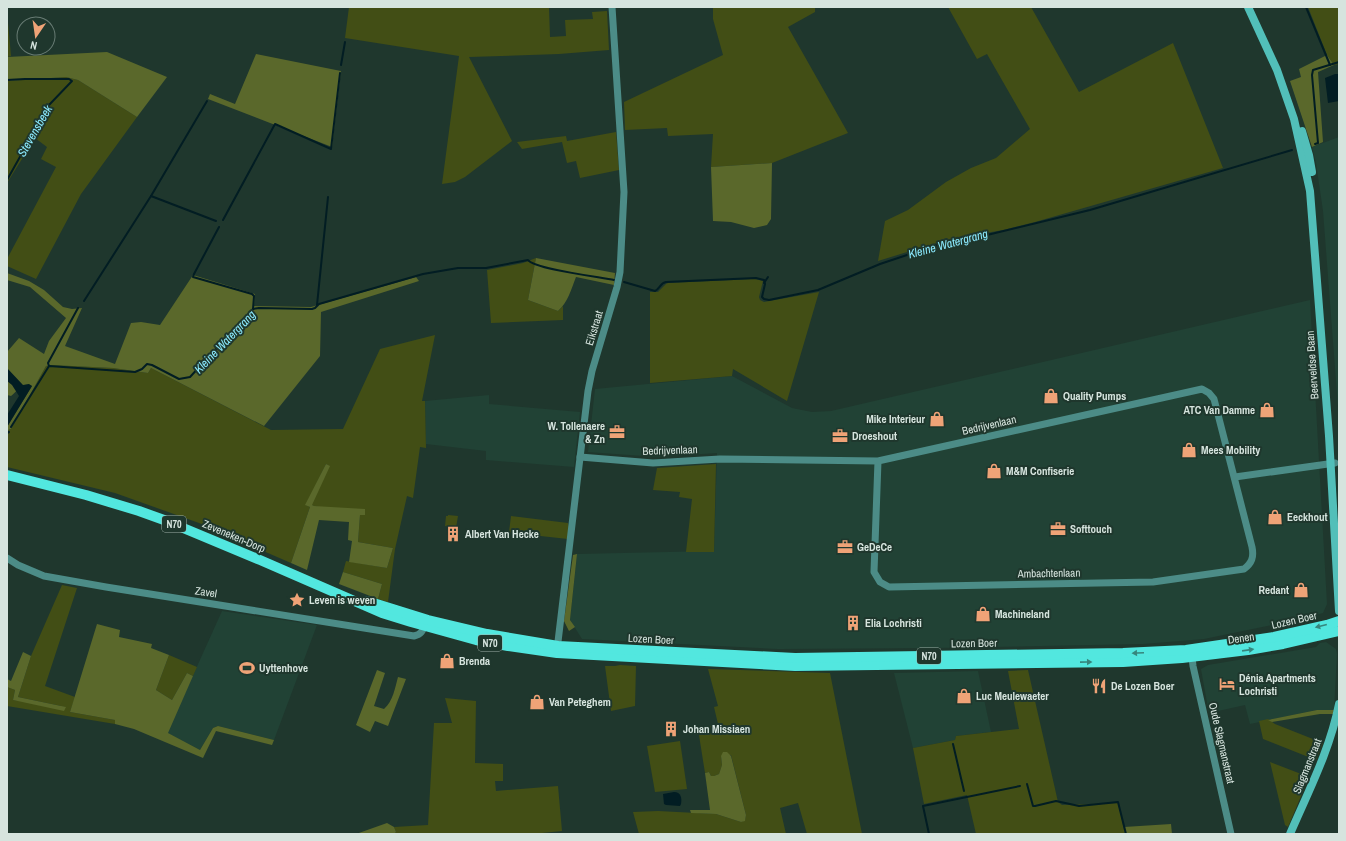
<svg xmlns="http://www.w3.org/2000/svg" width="1346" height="841" font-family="'Archivo Narrow',sans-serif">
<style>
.built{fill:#214235}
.green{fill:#424e15}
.forest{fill:#5a682b}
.water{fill:#021d23}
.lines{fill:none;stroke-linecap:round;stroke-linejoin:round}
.stream{stroke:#021d23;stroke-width:2}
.minor{stroke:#4c8c87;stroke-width:7}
.secondary{stroke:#52bfb9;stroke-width:8}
.primary{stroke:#52e7df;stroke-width:10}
.oneway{fill:#36867d}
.labels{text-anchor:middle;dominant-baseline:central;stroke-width:4;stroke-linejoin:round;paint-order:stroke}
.shield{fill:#1f372d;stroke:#9fb0a9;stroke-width:1}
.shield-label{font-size:10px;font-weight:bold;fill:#d6e4de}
.street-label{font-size:11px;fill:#d6e4de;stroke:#1f372d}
.poi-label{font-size:11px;font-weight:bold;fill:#d6e4de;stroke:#1f372d;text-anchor:start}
.water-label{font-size:12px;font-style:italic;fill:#8cebff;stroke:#1f372d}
</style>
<rect width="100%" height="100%" fill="#1f372d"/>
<g class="built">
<polygon points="1339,137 1339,420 1323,211 1316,163 1312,147"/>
<polygon points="1310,300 1327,604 1323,613 1301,619 1204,639 1143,644 936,648 778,649 582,639 570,620 577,554 714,551 717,453 657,457 588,452 595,389 732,376 792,408 812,412 831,411"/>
<polygon points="489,395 489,404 580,412 574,467 486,460 486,451 426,444 425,401"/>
<polygon points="222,611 317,625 274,740 218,726 213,728 200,750 167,733"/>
<polygon points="1326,642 1336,649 1337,654 1334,710 1317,710 1250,724 1245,705 1209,713 1201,669 1208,665 1316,647 1320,643"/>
<polygon points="978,671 991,732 956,736 955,740 913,748 894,673"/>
</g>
<g class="green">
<polygon points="349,7 549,7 550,37 566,36 565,20 593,19 592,12 607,11 609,50 559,54 469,57 512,141 465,177 455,182 442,184 459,56 345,38"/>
<polygon points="713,7 815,7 815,12 788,27 848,133 772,163 711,167 713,134 668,136 667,128 625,130 624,102 723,55 713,19"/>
<polygon points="948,7 1031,7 1079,92 1173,43 1223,168 1035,222 1003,230 946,240 878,261 885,221 908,210 946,182 971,168 996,158 1030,129 987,54 977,59"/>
<polygon points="1308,7 1339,7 1339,64 1334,65 1327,55"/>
<polygon points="7,11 11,56 7,57"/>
<polygon points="66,77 78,80 137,117 81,194 36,279 7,266 7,259 56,167 41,159 47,147 35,138 7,183 7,81"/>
<polygon points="616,132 619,170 580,178 576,161 567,163 562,142 522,149 517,142 566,136 567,141"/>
<polygon points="536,258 528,300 558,311 563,306 563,320 491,323 487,270 523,263"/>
<polygon points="755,279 763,281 759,297 760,300 764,302 819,292 787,401 733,369 732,376 650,383 650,292 658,292 666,284 668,283"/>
<polygon points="435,335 422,401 425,401 426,448 420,447 413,498 407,496 395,549 388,602 378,599 382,584 343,572 346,561 387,568 393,548 358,542 360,515 314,506 311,505 329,466 326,464 306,505 310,507 291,563 199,523 115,493 7,467 7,431 11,429 46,366 51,365 113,368 148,373 151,368 271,430 343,429 380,349"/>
<polygon points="716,464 714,552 686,552 692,499 679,497 680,492 653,490 657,468"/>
<polygon points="448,515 458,516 456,528 445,526 446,516 448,516"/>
<polygon points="511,516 568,523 569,527 568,539 513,533 508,540"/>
<polygon points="62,585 77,588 45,686 75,697 70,712 115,720 115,724 7,706 7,687 15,690 13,700 66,707 18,697 31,656"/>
<polygon points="169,655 197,667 193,676 187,673 172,700 156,690"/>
<polygon points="620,665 636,666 635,706 611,711 605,666 615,666"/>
<polygon points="708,669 830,673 862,834 807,834 798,803 780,808 786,834 639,834 633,812 658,811 716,814 741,822 745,820 746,815 731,755 721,756 722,765 719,774 714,776 711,776 709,772 705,773 698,729 718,724 714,707 718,706"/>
<polygon points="1028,670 1058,802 1062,805 1118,803 1125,834 976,834 967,795 924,804 913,748 955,740 956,736 1019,729 1008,671"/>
<polygon points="445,698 476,701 475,763 503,764 503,781 495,781 496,791 558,786 562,831 532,834 394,834 396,832 394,827 428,825 434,723 452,723"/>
<polygon points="1268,719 1275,724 1323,743 1316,760 1263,739 1259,721"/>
<polygon points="680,741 687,789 655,792 647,746"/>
<polygon points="1270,762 1309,777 1288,827 1285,825"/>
</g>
<g class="forest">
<polygon points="107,52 167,77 137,117 78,80 66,77 7,81 7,57"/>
<polygon points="256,54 341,71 332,147 208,99 210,94 235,104"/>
<polygon points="1327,55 1334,65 1318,72 1323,142 1312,147 1290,81 1301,77 1299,69"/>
<polygon points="772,163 771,219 767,225 754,228 731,222 713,221 711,167"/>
<path d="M536,258L615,273L614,285L576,277C571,290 568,302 558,311L528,300Z"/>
<path d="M7,273L29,281L44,290L63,307L72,309L82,308L65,346L115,364L131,323L141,322L160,325L193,275L255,294L254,306L311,307L416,277L419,281L321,312L320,356L264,426L151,368L148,373L113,368L51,365L46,366L11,429L8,430L7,427L32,386C23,381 17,391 11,396L7,395V352L19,338L44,354L49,341L66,318L30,287L7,280Z"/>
<polygon points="326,464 330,466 312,505 314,506 365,509 365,515 360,515 358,542 393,548 387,568 349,562 352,541 348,540 349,522 319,520 307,570 291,563 310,507 305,505"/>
<polygon points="577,554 570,620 575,627 569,631 564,621 573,555"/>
<polygon points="343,572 382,584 378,599 339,584"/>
<polygon points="97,624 120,630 119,637 152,644 151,648 169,655 156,690 172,700 187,673 193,676 168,733 200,750 213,728 218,726 274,740 272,745 216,731 203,758 134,729 115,724 115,720 70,712"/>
<polygon points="23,652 31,656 18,697 66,707 64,711 13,700 15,690 7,687 7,679 11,681"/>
<path d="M377,670L385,673L374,706L384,709C393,701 395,688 398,677L406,679L388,726L375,721L370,732L356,725Z"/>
<polygon points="1317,710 1334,710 1333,714 1320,714 1272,722 1268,720"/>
<polygon points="723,752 727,752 731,756 746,815 745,821 741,822 716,814 691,813 690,810 710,810 705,773 709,772 711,776 714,776 719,774 722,765 721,756"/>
<polygon points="387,823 394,827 396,832 394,834 356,834"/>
<polygon points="1171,824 1172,834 1125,834 1124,827"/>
</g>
<g class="water">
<polygon points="1335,74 1339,74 1339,101 1328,103 1325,78"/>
<polygon points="7,368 23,385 29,384 32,386 7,427 7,415 19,396 12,385 7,381"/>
<path d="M674,792C681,792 682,798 681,804L680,806L666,805L664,804L663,794Z"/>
</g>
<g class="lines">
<g class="stream">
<polyline points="1306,7 1330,65"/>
<polyline points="341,65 345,42"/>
<polyline points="7,80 25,79 69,79 72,81 49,105 7,180"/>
<polyline points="1315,144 1318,143 1312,75 1313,70 1339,62"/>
<polyline points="151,196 207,101"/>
<polyline points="223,220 275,124 331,149 340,73"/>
<polyline points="219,227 194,274 193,277 252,294 254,296 253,309"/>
<path d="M624,282L655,291C660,289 660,283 666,282L756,278L764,280L765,284L762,297L764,299L769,300L818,290L880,264L937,245L987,235L1090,210L1292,150"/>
<polyline points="764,283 768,277"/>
<polyline points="84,301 151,196 216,221"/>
<polyline points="317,305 328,197"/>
<polyline points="49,366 48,363 78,308"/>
<path d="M11,427L49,366L135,372L142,369L147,364L152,365L179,379L190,377L253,309L259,308L312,309L315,308L319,304L423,274L458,268H486L528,260C534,269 599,277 614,280"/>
<polyline points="7,433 9,432"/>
<polyline points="953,744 964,791"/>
<polyline points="1027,784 1033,806 1035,806 1056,801 1079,806 1118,802 1126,834"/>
<polyline points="929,834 923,806 1020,786"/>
</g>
<g class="minor">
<path d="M580,457L653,463L720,459L878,461L1202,389L1209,393L1214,399L1252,547C1254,557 1252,563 1244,569L1153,582L889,587L880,582L874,572L878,461"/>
<polyline points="1235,477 1335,463"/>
<path d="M7,558L18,565L44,576L106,587L414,636C422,634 423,630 426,623"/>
<polyline points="557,650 588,391 592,371 617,287 620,272 624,192 612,7"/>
<polyline points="1192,657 1193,666 1231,834"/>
</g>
<g class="secondary">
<polyline points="1248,7 1277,70 1294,119 1310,191 1329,436 1339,611"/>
<polyline points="1302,131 1309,155 1312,172"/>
<path d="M1290,834C1308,792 1330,750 1339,704"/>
</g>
<g class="primary">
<polyline points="7,475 86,495 139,511 164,520 260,560 382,613 411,622 476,640 508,646 557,653 795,666 1123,662 1182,658 1248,650 1283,644 1339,631"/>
<polyline points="367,601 428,620 487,634 558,646 795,658 1123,653 1186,650 1274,637 1327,625 1339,621"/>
</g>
</g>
<defs><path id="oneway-solid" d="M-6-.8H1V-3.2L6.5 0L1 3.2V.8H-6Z"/></defs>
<g class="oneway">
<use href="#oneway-solid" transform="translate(1321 626) rotate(166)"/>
<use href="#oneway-solid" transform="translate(1248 650) rotate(-8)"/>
<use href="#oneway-solid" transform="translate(1138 653) rotate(177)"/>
<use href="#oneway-solid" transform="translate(1086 662) rotate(-1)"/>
</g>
<defs>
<symbol id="shop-bare" viewBox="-9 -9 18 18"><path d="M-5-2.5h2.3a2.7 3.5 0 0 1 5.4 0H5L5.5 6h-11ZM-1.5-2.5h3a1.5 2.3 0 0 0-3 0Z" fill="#efa377" stroke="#1f372d" stroke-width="2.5" paint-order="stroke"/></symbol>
<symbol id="office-bare" viewBox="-9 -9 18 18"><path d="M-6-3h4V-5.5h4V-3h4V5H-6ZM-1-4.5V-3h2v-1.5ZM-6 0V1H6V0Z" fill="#efa377" stroke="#1f372d" stroke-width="2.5" paint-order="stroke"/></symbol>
<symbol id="building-bare" viewBox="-9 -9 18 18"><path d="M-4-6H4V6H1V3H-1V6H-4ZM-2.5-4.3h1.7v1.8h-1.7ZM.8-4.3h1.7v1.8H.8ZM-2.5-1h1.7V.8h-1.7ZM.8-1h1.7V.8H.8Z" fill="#efa377" stroke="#1f372d" stroke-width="2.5" paint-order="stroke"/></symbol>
<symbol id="sight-bare" viewBox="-9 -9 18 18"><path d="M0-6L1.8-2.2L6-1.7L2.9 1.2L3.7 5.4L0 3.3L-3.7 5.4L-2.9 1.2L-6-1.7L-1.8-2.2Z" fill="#efa377" stroke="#1f372d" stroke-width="2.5" paint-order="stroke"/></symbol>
<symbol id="stadium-bare" viewBox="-9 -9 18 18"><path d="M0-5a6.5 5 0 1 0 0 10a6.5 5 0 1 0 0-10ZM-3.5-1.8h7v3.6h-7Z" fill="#efa377" stroke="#1f372d" stroke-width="2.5" paint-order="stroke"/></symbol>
<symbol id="hotel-bare" viewBox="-9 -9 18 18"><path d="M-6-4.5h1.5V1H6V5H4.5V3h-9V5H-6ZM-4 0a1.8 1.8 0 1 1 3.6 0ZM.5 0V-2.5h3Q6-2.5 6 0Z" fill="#efa377" stroke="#1f372d" stroke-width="2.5" paint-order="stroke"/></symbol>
<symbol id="restaurant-bare" viewBox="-9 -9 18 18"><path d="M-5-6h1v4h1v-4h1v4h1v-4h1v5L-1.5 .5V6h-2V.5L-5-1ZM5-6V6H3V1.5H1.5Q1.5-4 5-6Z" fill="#efa377" stroke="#1f372d" stroke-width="2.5" paint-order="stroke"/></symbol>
</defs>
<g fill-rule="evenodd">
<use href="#shop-bare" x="1040" y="385" width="22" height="22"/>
<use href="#shop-bare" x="1256" y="399" width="22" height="22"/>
<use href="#shop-bare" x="926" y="408" width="22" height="22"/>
<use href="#office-bare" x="606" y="421" width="22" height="22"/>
<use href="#office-bare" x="829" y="425" width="22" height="22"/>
<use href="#shop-bare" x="1178" y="439" width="22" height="22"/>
<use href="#shop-bare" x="983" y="460" width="22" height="22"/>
<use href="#shop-bare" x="1264" y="506" width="22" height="22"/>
<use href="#office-bare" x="1047" y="518" width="22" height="22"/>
<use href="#building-bare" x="442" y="523" width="22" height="22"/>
<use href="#office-bare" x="834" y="536" width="22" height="22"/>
<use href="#shop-bare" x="1290" y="579" width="22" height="22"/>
<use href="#sight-bare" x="286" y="589" width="22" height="22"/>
<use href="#shop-bare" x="972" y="603" width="22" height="22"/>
<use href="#building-bare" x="842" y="612" width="22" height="22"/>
<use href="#shop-bare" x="436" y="650" width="22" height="22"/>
<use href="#stadium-bare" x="236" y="657" width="22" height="22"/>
<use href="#hotel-bare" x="1216" y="673" width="22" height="22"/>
<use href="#restaurant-bare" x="1088" y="675" width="22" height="22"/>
<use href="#shop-bare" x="953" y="685" width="22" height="22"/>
<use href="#shop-bare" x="526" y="691" width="22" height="22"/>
<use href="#building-bare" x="660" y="718" width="22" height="22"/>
</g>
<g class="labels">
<g class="shield">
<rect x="162" y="516" width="24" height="16" rx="3"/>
<rect x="478" y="635" width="24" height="16" rx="3"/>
<rect x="917" y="648" width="24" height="16" rx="3"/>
</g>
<g class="shield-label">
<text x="174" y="524">N70</text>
<text x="490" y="643">N70</text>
<text x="929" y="656">N70</text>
</g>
<g class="street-label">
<text transform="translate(594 328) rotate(-73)">Eikstraat</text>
<text transform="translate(1312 365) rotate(-94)">Beerveldse Baan</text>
<text transform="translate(989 425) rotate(-13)">Bedrijvenlaan</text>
<text transform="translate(670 450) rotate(-2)">Bedrijvenlaan</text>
<text transform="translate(234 536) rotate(23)">Zeveneken-Dorp</text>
<text transform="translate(1049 573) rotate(-1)">Ambachtenlaan</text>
<text transform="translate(206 592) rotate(9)">Zavel</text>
<text transform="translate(1294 620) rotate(-13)">Lozen Boer</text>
<text transform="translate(1241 638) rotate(-8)">Denen</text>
<text transform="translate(651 639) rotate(3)">Lozen Boer</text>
<text transform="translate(974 643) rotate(-1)">Lozen Boer</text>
<text transform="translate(1222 743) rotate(77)">Oude Slagmanstraat</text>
<text transform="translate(1307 766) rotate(-68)">Slagmanstraat</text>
</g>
<g class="poi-label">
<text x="1063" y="396">Quality Pumps</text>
<text x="1255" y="410" text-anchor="end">ATC Van Damme</text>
<text x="925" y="419" text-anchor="end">Mike Interieur</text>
<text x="605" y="426" text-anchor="end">W. Tollenaere<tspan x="605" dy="13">&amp; Zn</tspan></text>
<text x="852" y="436">Droeshout</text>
<text x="1201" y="450">Mees Mobility</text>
<text x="1006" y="471">M&amp;M Confiserie</text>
<text x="1287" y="517">Eeckhout</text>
<text x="1070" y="529">Softtouch</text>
<text x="465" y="534">Albert Van Hecke</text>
<text x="857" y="547">GeDeCe</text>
<text x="1289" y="590" text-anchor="end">Redant</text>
<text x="309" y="600">Leven is weven</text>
<text x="995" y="614">Machineland</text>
<text x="865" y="623">Elia Lochristi</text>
<text x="459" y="661">Brenda</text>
<text x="259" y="668">Uyttenhove</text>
<text x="1239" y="678">Dénia Apartments<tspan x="1239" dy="13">Lochristi</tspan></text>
<text x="1111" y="686">De Lozen Boer</text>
<text x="976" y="696">Luc Meulewaeter</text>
<text x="549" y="702">Van Peteghem</text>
<text x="683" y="729">Johan Missiaen</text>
</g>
<g class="water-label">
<text transform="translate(35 131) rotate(-60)">Stevensbeek</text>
<text transform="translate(948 244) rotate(-15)">Kleine Watergrang</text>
<text transform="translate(225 342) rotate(-46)">Kleine Watergrang</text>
</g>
</g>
<rect width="1346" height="841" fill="none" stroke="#d6e4de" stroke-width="16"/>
<g transform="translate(36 36) rotate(193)"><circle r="19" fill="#1f372d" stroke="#687c74"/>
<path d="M0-3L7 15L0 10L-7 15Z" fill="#efa377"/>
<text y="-6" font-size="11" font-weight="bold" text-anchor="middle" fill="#d6e4de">N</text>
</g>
</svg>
